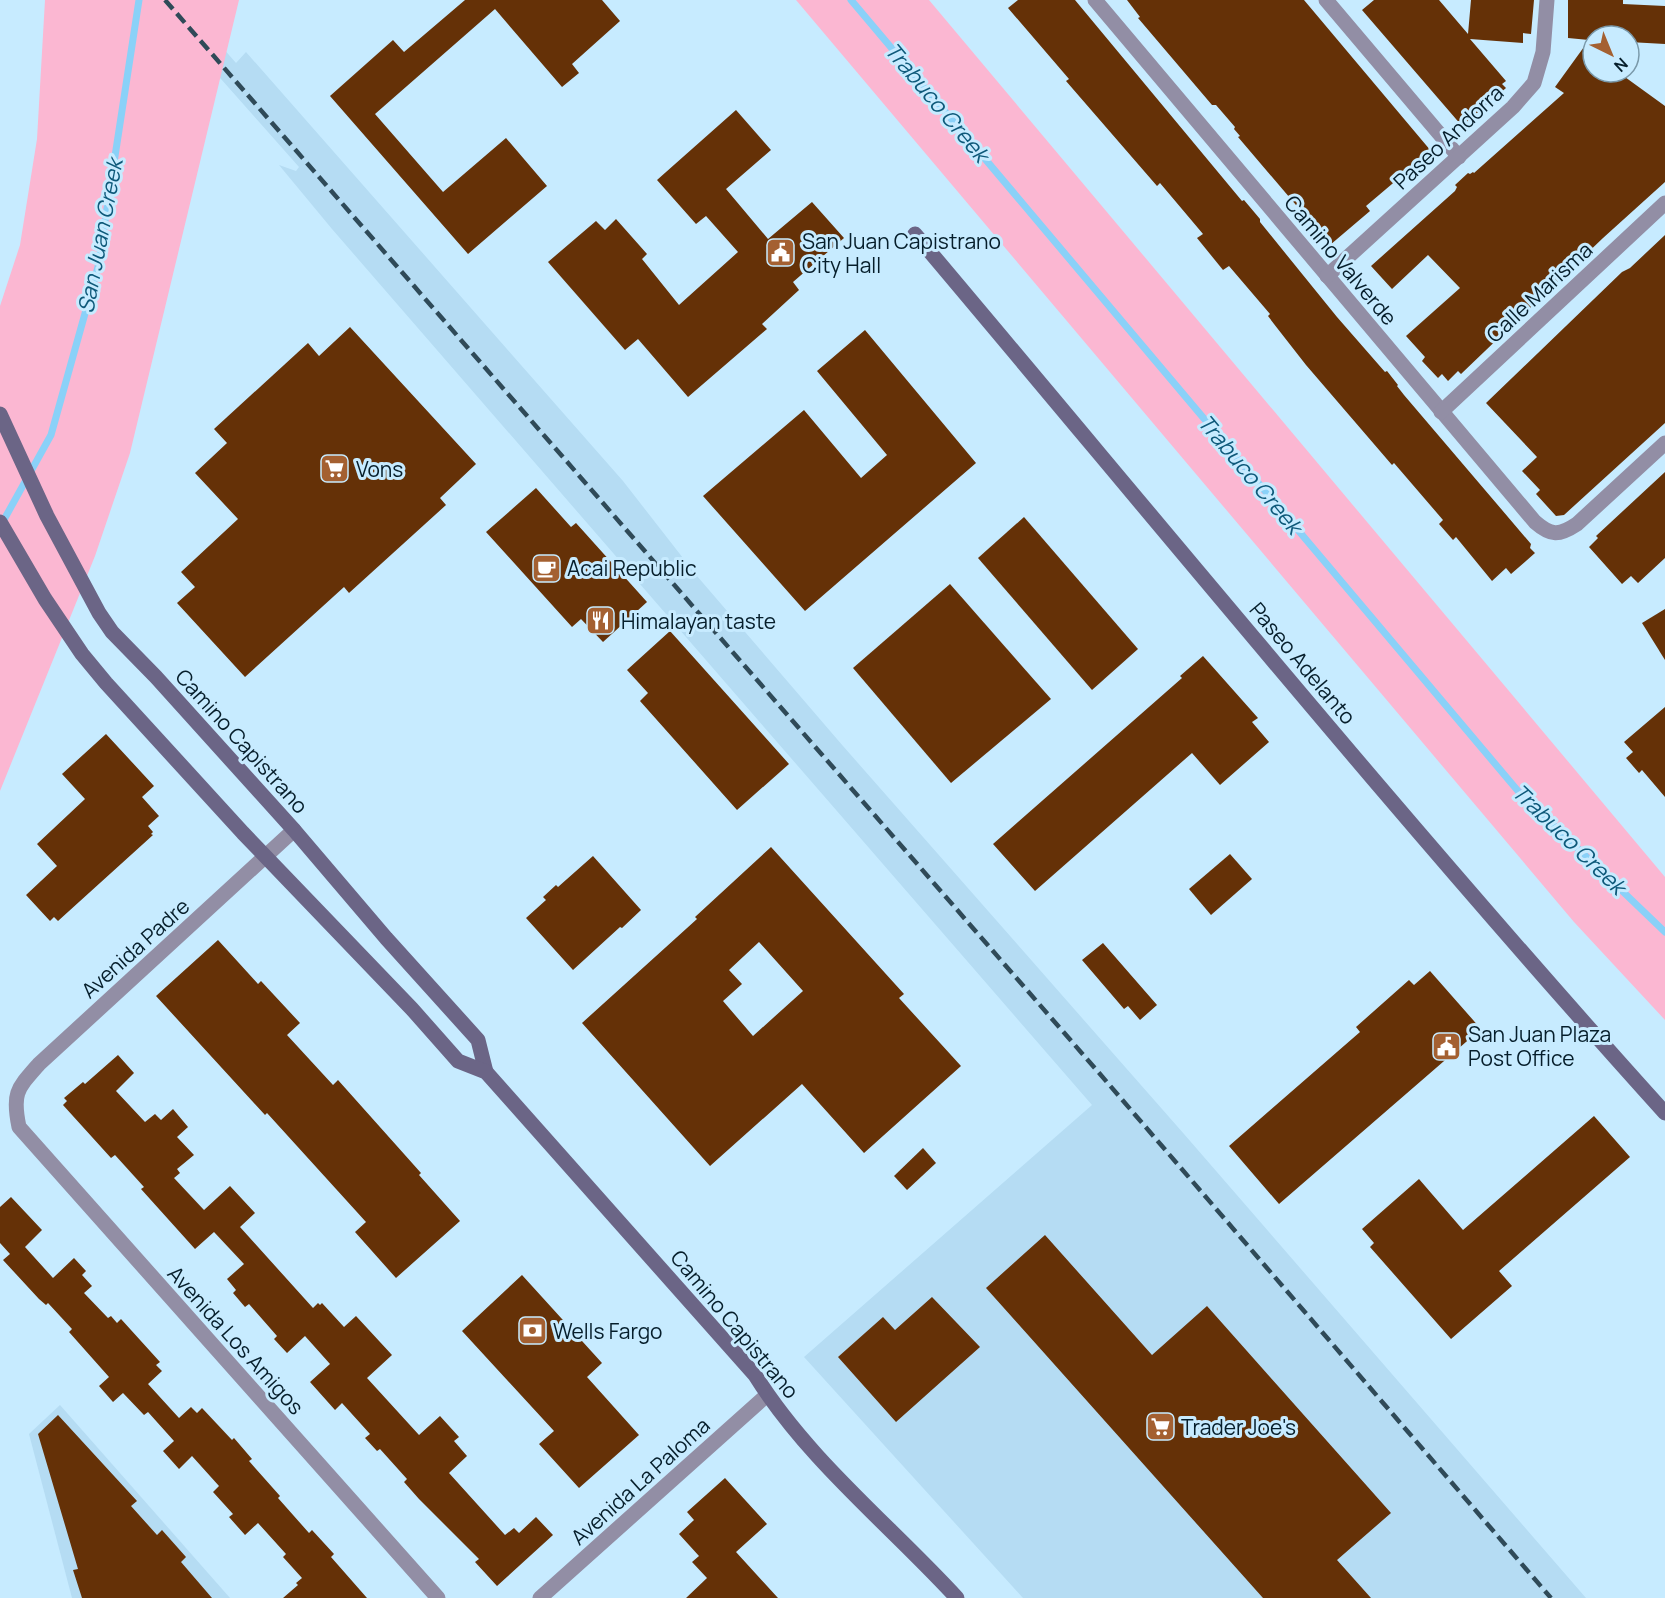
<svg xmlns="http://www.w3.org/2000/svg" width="1665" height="1598" font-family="Manrope,sans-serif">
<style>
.built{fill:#b5dcf3}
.green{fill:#fbb7d2}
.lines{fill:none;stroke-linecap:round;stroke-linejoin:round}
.stream{stroke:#8ad1f8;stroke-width:7}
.building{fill:#653107;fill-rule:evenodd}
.street{stroke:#928ea5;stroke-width:15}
.secondary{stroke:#6b6586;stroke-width:15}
.rail{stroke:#2f4a58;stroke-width:4.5;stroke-dasharray:12 6;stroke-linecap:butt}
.labels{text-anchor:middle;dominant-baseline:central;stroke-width:6;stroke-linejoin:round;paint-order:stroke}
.street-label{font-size:21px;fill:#061e2b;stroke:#c7ebff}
.poi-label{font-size:21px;fill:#061e2b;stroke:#c7ebff;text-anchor:start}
.water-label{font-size:22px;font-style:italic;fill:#0e597a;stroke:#c7ebff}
</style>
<rect width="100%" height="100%" fill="#c7ebff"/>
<g class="built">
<polygon points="151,0 181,0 236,63 246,52 623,481 697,576 843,746 1184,1134 1586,1598 1023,1598 804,1357 1092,1105 332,229 279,165 296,171 299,167"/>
<polygon points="60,1405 230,1598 72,1598 29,1434"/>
</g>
<g class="green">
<polygon points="45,0 239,0 130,453 95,556 0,791 0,306 20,245 37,139"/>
<polygon points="796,0 929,0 1665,877 1665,1020 1574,922"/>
</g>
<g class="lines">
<g class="stream">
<polyline points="851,0 1518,791 1665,932"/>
<polyline points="1,525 51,435 98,267 139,0"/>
</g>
</g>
<g class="building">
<polygon points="465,0 602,0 620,21 572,64 579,73 562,87 495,9 375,114 443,192 506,138 547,186 468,254 330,96 393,40 404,52"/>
<polygon points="1018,0 1075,0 1242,201 1244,200 1260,219 1260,222 1337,317 1385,372 1387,371 1398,385 1397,386 1404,395 1531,544 1530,548 1535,553 1511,574 1506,568 1492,581 1456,537 1453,540 1439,524 1443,520 1394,463 1392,465 1306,365 1274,324 1268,316 1270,314 1229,266 1223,270 1197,238 1203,234 1160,183 1157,186 1066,81 1069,79 1008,8"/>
<polygon points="1127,0 1304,0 1431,151 1366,206 1370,211 1330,245 1238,137 1240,136 1234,129 1235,127 1216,105 1212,105 1138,18 1140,17"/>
<polygon points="1374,0 1439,0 1468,34 1471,0 1534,0 1531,34 1523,33 1523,43 1470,39 1506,81 1502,84 1506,88 1462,126 1362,10"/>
<polygon points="1568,0 1623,0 1623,4 1665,6 1665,44 1629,42 1629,36 1593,36 1593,72 1618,72 1665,106 1665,182 1603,238 1461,374 1458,371 1448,381 1442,374 1438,378 1422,361 1425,357 1406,336 1460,288 1428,255 1392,289 1371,266 1455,191 1457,187 1455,185 1468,173 1470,174 1473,172 1474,173 1564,93 1555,87 1589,40 1568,38"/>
<polygon points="736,110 771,150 726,189 768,239 812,202 844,238 793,282 799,290 762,324 767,329 688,397 638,339 625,350 548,262 596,221 605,230 616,219 647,254 642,259 679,305 738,252 706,216 696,224 657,180"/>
<polygon points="1665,235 1665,423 1564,515 1556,516 1536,494 1540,490 1522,471 1537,457 1486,403 1622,272 1630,268"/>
<polygon points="350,327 476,464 440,498 446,505 349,593 344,587 245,677 177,603 195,587 181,572 238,519 195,473 227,443 214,429 308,343 319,356"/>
<polygon points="865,330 976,463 805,611 703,496 804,410 861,478 887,455 817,371"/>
<polygon points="1665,472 1665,558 1638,583 1631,576 1622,584 1589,547 1598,538 1596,536"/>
<polygon points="536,488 571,527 576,523 647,602 603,642 581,619 572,627 486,532"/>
<polygon points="1024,517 1138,649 1092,690 978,558"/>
<polygon points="950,584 1051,699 951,783 853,668"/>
<polygon points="1665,609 1665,660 1642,623"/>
<polygon points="670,631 789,764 737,810 640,701 648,693 627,670"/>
<polygon points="1203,656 1258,718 1252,722 1269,742 1220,785 1192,753 1035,891 993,844 1182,678 1180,676"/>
<polygon points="1665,707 1665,797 1642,770 1639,773 1626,758 1633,752 1624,742"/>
<polygon points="106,734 154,786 142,797 159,816 148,826 153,832 151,834 153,835 58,921 54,917 50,921 26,895 57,866 37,844 85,799 62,774"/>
<path d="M771,847L904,994L899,998L961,1066L864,1153L802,1084L710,1166L582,1023L697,919L695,917ZM759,942L803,991L753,1036L723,1001L742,984L729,970Z"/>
<polygon points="1230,854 1252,879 1211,915 1189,889"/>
<polygon points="593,856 641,910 622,928 620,927 573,970 526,918 546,900 543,897 556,885 558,887"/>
<polygon points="218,940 258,984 261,981 300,1023 287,1035 333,1085 338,1080 421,1173 419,1175 460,1221 396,1278 355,1232 366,1222 267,1113 265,1115 156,996"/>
<polygon points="1103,943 1157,1005 1140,1020 1128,1006 1124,1009 1082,960"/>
<polygon points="1430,971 1481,1029 1279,1204 1229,1146 1360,1032 1356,1027 1409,980 1414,985"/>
<polygon points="118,1055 134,1073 116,1091 145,1122 155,1114 161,1120 173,1109 188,1127 177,1137 194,1155 177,1169 180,1173 174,1178 204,1210 230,1186 255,1213 240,1227 313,1308 318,1303 320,1305 322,1303 344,1327 356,1316 392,1355 367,1378 419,1435 440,1416 459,1437 454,1441 467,1456 449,1473 505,1535 514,1528 519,1533 536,1517 553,1535 497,1586 475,1562 479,1559 419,1499 404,1482 407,1479 380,1449 377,1451 365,1438 370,1434 342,1403 335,1410 310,1382 330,1364 305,1336 287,1353 274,1339 277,1336 249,1304 245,1307 233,1293 236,1290 227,1279 244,1264 214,1232 195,1249 141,1189 144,1187 115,1155 111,1158 63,1105 67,1101 64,1098 83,1082 85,1084"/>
<polygon points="1594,1116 1630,1157 1499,1271 1512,1286 1451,1339 1370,1247 1374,1243 1362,1229 1419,1179 1463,1230"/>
<polygon points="923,1148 936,1163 907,1190 894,1176"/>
<polygon points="11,1197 42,1230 25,1247 53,1278 74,1258 86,1271 82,1275 92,1286 84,1293 108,1318 111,1316 117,1323 121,1319 160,1362 156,1365 162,1371 148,1384 179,1418 191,1407 197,1413 202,1408 232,1440 234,1438 252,1459 249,1461 280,1496 278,1498 309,1533 312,1530 334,1554 331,1557 367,1598 283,1598 298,1585 296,1583 302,1578 283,1557 286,1554 258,1523 245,1535 229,1517 233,1514 213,1492 219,1486 192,1456 179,1469 163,1451 174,1441 148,1412 144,1415 123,1393 113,1402 99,1386 109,1377 69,1332 72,1329 48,1303 46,1305 39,1299 3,1260 10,1254 0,1243 0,1207"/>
<polygon points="1045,1235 1152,1355 1207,1306 1391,1513 1337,1560 1371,1598 1263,1598 986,1288"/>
<polygon points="522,1275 602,1363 587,1377 639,1435 579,1488 539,1444 554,1431 462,1331"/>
<polygon points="932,1297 980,1347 896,1422 838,1357 883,1317 895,1330"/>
<polygon points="58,1415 137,1501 131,1506 157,1535 162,1530 186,1557 181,1562 212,1598 82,1598 73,1570 78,1569 38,1434"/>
<polygon points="725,1478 767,1524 736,1552 778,1598 686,1598 707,1578 692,1562 699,1556 679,1534 694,1520 687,1512"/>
</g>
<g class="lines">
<g class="street">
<path d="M1095,0L1535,522C1551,536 1559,536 1577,524L1665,443"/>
<polyline points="1326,0 1459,157"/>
<polyline points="1327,276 1513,107 1534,83 1543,52 1547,0"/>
<polyline points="1441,412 1665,203"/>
<path d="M294,830L39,1064C17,1089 12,1093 19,1127L438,1598"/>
<polyline points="540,1598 767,1395"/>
</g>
<g class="secondary">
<path d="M915,234C1163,528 1407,827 1665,1113"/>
<polyline points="0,414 47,516 99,613 112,632 156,677 294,830 386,938 478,1040 486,1072"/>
<path d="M0,522L45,599L82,654L106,683L243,833L412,1009L458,1061L486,1072L755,1375C808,1460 890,1525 957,1598"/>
</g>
<polyline class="rail" points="165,0 1100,1074 1551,1598"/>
</g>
<defs>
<symbol id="civic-square" viewBox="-11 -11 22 22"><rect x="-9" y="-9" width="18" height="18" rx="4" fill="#a46031" stroke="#c7ebff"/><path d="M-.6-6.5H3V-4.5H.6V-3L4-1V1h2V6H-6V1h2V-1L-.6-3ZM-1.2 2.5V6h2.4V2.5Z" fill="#fff"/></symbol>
<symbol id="supermarket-square" viewBox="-11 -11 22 22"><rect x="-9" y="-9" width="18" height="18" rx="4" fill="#a46031" stroke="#c7ebff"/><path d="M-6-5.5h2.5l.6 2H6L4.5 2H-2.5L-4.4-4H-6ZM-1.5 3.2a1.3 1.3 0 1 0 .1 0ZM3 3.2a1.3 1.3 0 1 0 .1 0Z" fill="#fff"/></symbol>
<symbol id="cafe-square" viewBox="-11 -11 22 22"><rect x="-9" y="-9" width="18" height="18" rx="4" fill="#a46031" stroke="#c7ebff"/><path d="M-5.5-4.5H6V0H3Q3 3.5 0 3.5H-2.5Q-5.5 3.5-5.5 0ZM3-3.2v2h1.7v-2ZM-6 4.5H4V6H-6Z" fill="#fff"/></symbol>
<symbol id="restaurant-square" viewBox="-11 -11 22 22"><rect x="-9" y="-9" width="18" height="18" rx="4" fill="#a46031" stroke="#c7ebff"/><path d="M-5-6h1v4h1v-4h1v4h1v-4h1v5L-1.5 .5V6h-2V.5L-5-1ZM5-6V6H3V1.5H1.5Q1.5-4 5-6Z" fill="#fff"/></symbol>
<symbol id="bank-square" viewBox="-11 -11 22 22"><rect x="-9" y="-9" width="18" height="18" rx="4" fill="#a46031" stroke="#c7ebff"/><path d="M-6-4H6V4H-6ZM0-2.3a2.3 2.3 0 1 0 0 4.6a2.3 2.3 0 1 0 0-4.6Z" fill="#fff"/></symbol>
</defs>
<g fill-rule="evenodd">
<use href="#civic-square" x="764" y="236" width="33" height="33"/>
<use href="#supermarket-square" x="318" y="452" width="33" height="33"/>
<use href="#cafe-square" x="530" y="552" width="33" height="33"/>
<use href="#restaurant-square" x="584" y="604" width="33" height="33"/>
<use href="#civic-square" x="1430" y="1030" width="33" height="33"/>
<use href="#bank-square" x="516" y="1314" width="33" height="33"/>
<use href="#supermarket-square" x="1144" y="1410" width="33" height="33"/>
</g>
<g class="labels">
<g class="street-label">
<text transform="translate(1448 137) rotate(-43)">Paseo Andorra</text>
<text transform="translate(1341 260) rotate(50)">Camino Valverde</text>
<text transform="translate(1539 292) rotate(-43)">Calle Marisma</text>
<text transform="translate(1303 663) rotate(50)">Paseo Adelanto</text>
<text transform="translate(242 741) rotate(48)">Camino Capistrano</text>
<text transform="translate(135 948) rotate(-42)">Avenida Padre</text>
<text transform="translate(735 1324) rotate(50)">Camino Capistrano</text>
<text transform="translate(236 1340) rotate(48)">Avenida Los Amigos</text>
<text transform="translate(640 1481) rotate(-42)">Avenida La Paloma</text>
</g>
<g class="poi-label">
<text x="802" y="241">San Juan Capistrano<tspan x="802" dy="24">City Hall</tspan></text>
<text x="356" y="469">Vons</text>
<text x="567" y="568">Acai Republic</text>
<text x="621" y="621">Himalayan taste</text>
<text x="1468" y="1034">San Juan Plaza<tspan x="1468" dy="24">Post Office</tspan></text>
<text x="553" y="1331">Wells Fargo</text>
<text x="1181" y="1427">Trader Joe's</text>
</g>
<g class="water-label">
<text transform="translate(937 102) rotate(50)">Trabuco Creek</text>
<text transform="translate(100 236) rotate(-79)">San Juan Creek</text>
<text transform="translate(1250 474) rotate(50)">Trabuco Creek</text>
<text transform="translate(1569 839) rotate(44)">Trabuco Creek</text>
</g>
</g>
<g transform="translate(1611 54) rotate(137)"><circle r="28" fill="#c7ebff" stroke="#7a99aa" stroke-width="1.5"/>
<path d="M0-4.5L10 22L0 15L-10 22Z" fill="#a46031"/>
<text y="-9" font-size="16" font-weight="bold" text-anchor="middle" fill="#061e2b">N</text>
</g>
</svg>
